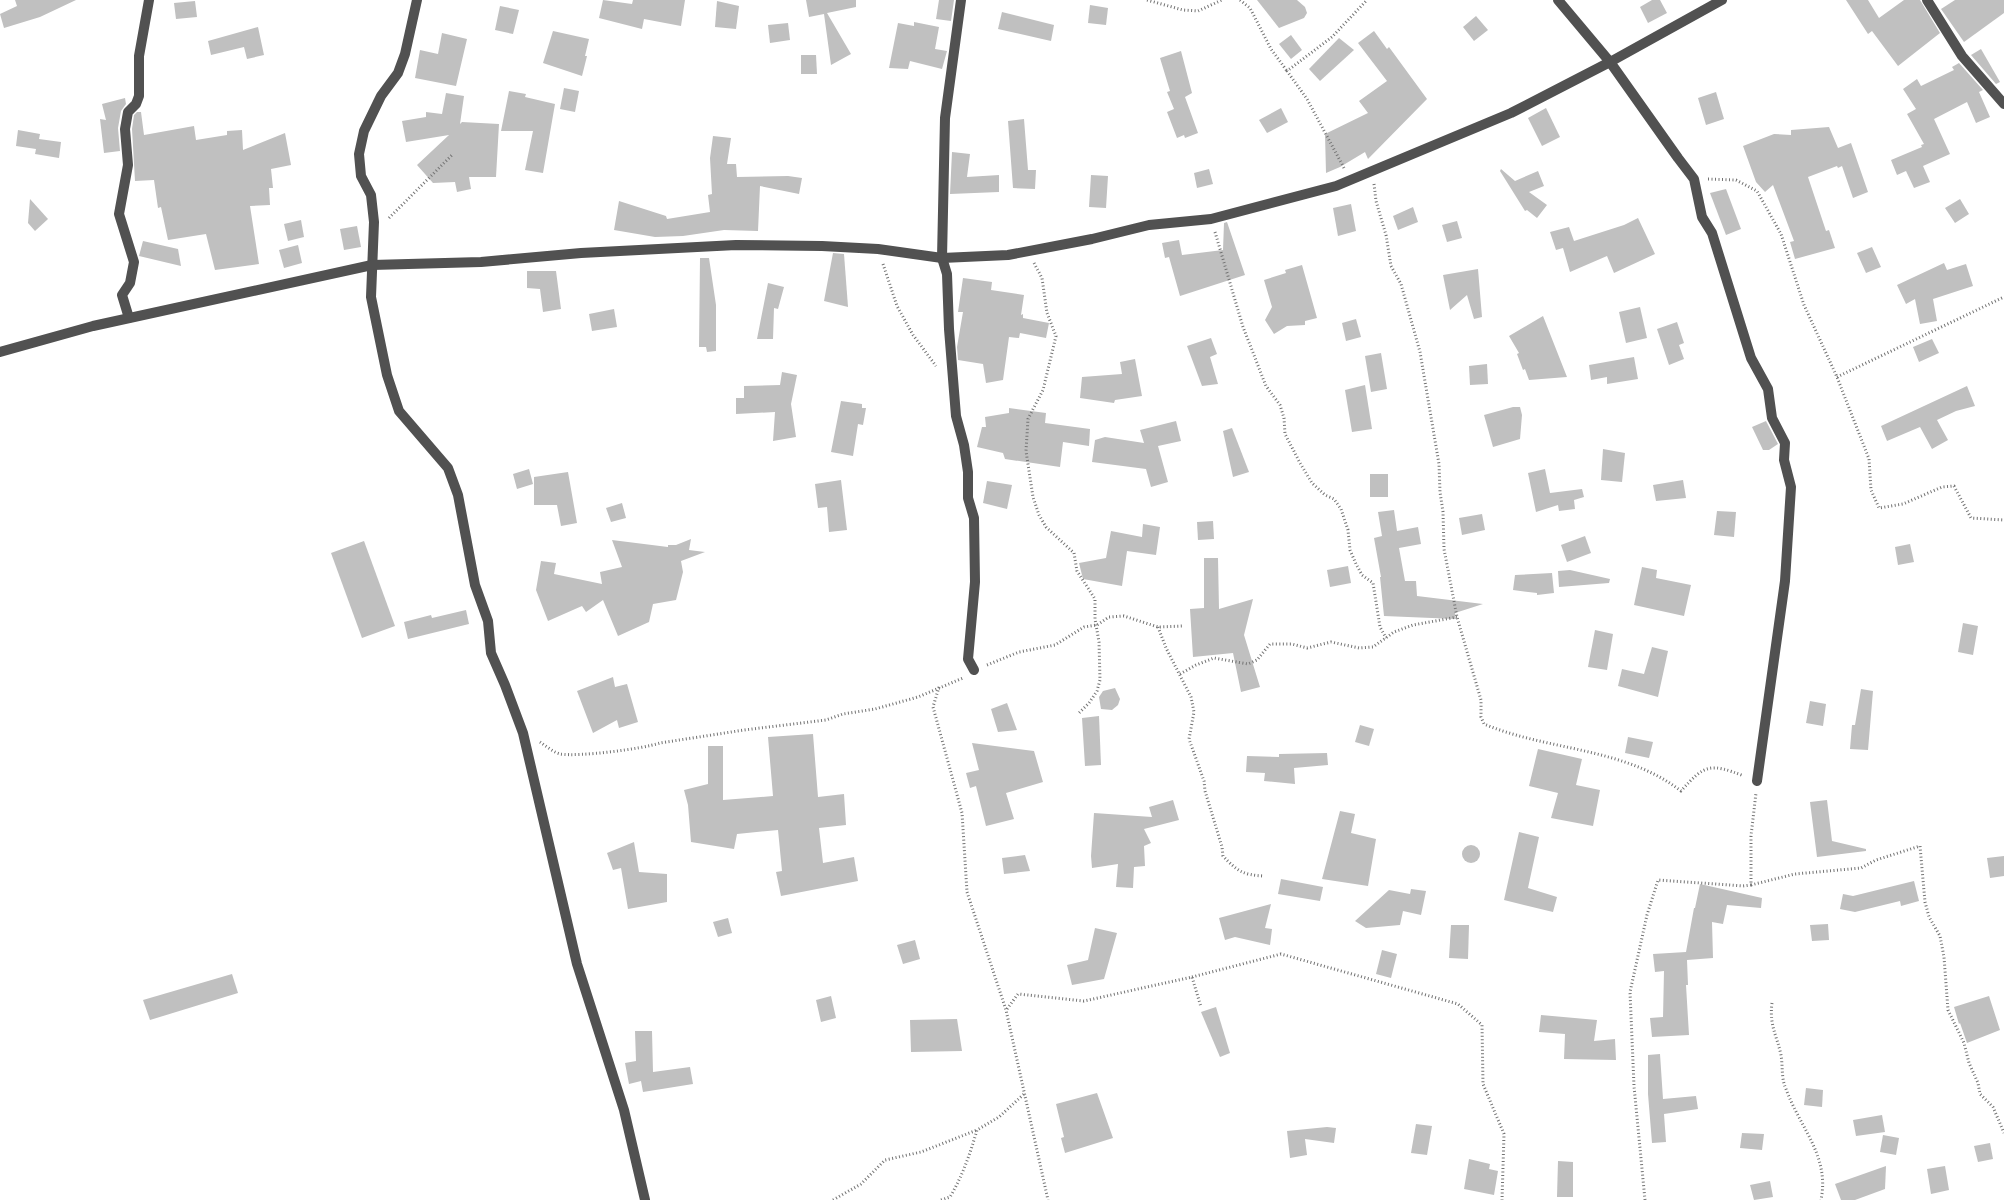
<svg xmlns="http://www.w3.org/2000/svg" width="2004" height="1200" font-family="Roboto,sans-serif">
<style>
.building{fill:#c0c0c0}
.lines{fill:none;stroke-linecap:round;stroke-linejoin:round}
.path{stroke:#737373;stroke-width:3;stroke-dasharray:1 2.5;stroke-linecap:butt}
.street{stroke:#515151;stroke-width:10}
</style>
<rect width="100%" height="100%" fill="#fff"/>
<g class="building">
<polygon points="15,0 76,0 40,17 4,28 0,14 17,6"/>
<polygon points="603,0 632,4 633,0 685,0 681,26 644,19 642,29 599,18"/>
<polygon points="806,0 856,0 856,7 827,13 851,54 831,65 824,14 809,17"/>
<polygon points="939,0 954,0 951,21 936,19"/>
<polygon points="1257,0 1297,0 1305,7 1307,13 1304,18 1279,28"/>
<polygon points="1652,0 1660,0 1667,13 1648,23 1640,7"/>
<polygon points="1846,0 1868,0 1879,18 1904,0 1920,0 1940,33 1898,66 1872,31 1868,34"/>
<polygon points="1955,0 2004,0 2004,13 1964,42 1941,9"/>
<polygon points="195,1 197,17 176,19 174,3"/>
<polygon points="717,1 739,6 736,29 715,27"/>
<polygon points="1090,5 1108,8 1106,25 1088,23"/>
<polygon points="500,6 519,10 513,34 495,30"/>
<polygon points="1002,12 1054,25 1051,41 998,29"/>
<polygon points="1476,16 1488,30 1474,41 1463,27"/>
<polygon points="914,22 939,27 935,49 947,51 942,69 910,61 908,69 889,68 898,23 914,26"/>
<polygon points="788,23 790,40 770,43 768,25"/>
<polygon points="258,27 264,55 247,59 244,47 211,55 208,41"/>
<polygon points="553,31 589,39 585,56 587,56 582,76 543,63"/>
<polygon points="1374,31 1387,49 1389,47 1427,99 1368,159 1365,152 1340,167 1326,173 1325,134 1368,113 1359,101 1387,81 1358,43"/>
<polygon points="442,33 467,39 456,86 415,78 420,50 438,54"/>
<polygon points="1291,35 1302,50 1291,59 1279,44"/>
<polygon points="1339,38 1354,50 1320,81 1309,69"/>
<polygon points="1981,49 2000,82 1996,84 1971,55"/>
<polygon points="1181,51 1192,93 1185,97 1198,133 1185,138 1184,135 1177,138 1167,112 1174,109 1167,92 1170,91 1160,58"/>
<polygon points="801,55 816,55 817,74 801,74"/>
<polygon points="1959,63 1983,90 1979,92 1990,117 1976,123 1967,102 1934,119 1950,154 1923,166 1930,182 1914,188 1906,171 1897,175 1891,160 1922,147 1921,145 1924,144 1907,114 1916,109 1903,89 1917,79 1921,86 1954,70 1952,67"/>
<polygon points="564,88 579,91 575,112 560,109"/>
<polygon points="509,91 526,94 525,97 555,104 543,173 525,170 533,131 501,131"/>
<polygon points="1716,92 1724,119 1706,125 1698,98"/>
<polygon points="446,93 464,96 460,124 462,122 499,124 496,177 469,177 471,189 457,192 455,182 433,183 417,165 449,135 406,142 402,121 426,117 426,112 442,114"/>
<polygon points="125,98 126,104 121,111 118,128 120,151 104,153 100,119 106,120 102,104"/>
<polygon points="1281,108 1288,122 1267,133 1259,120"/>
<polygon points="1546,108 1560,137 1542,146 1528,118"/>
<polygon points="137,112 141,112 144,135 194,126 196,140 227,135 227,131 242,130 243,150 285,133 291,165 271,169 273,188 269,188 270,205 250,206 259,264 215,270 206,234 168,240 161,207 158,208 154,180 135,181 132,129 134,115"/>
<polygon points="1024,119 1028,170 1036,170 1035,189 1013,188 1008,121"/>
<polygon points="1829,127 1838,148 1851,143 1868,192 1853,198 1842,166 1838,168 1837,166 1808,177 1826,231 1829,230 1835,248 1795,259 1790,242 1794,241 1773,185 1765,192 1756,182 1743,146 1774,134 1791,135 1791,130"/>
<polygon points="18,130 40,134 39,139 61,142 59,158 35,154 36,149 16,146"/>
<polygon points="713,136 731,138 727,164 736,164 737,177 788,176 802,178 799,194 760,186 758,231 724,230 683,236 655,237 614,230 619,201 666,216 667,219 710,212 708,195 712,194 710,158"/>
<polygon points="952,152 970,154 967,177 999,175 999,192 950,194"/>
<polygon points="1209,169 1213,184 1197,188 1194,173"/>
<polygon points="1501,169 1515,181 1538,171 1544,186 1529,192 1547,205 1537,218 1527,210 1525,211 1500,171"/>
<polygon points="1091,175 1108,176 1106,208 1089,207"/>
<polygon points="1726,189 1741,229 1726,235 1710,193"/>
<polygon points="30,199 48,219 35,231 28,223"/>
<polygon points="1960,199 1969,214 1955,223 1945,208"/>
<polygon points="1351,204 1356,231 1338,236 1333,208"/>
<polygon points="1413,207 1418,222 1398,230 1393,216"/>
<polygon points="1638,218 1655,254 1614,273 1607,256 1570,272 1563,248 1556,250 1550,232 1569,227 1574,241 1624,225"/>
<polygon points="301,220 304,237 288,241 284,224"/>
<polygon points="1457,221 1462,238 1447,242 1442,225"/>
<polygon points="1227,222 1245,275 1180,296 1169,257 1165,258 1162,243 1179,240 1182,255 1223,250 1224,223"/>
<polygon points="357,226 361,247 344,250 340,229"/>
<polygon points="143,241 178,249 181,266 139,256"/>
<polygon points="298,245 302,263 284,268 279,250"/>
<polygon points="1872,247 1881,267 1866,273 1857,253"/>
<polygon points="833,253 844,254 848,307 824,301"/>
<polygon points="700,258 709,258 716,305 716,351 707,352 706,347 699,347"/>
<polygon points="1944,263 1947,270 1966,264 1973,286 1933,299 1937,321 1920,324 1915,299 1906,304 1897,285"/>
<polygon points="1302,265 1317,318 1305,321 1305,325 1287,326 1274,334 1265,320 1272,307 1264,280 1286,273 1285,270"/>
<polygon points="1478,269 1482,317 1474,319 1467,295 1450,310 1443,275"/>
<polygon points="527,271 556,271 561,309 543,312 540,289 527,288"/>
<polygon points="963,278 992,282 991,290 1024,295 1021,315 1023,314 1023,318 1049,323 1046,338 1020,333 1019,338 1009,337 1003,380 986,383 983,364 958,360 957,347 963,312 958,312"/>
<polygon points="768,283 784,287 778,309 774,308 773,339 757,339"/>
<polygon points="1640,307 1647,338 1626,343 1619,312"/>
<polygon points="614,309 617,327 592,331 589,314"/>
<polygon points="1543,316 1567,377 1529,380 1525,369 1523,370 1517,354 1519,353 1509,336"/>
<polygon points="1356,319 1361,337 1346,341 1342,323"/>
<polygon points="1677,322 1684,343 1679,345 1684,359 1669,365 1657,329"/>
<polygon points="1211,338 1217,354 1210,357 1218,384 1202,386 1187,346"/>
<polygon points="1932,339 1939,353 1919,362 1913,347"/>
<polygon points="1381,353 1387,389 1371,392 1365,356"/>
<polygon points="1634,357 1638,379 1607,384 1607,377 1591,380 1589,365"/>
<polygon points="1135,359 1142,396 1115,400 1114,403 1080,398 1082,377 1122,374 1120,362"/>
<polygon points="1487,364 1488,384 1470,385 1469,366"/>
<polygon points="782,372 797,375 791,404 796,437 773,441 775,412 736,414 736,398 744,398 744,386 780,385"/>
<polygon points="1365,385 1372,429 1352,432 1345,390"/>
<polygon points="1967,386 1975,406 1956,411 1937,420 1948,440 1932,449 1920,427 1887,441 1881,426"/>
<polygon points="841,401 862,404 862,408 866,408 863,425 858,424 853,456 831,452"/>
<polygon points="1513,407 1520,407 1522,415 1520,439 1493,447 1484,415"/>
<polygon points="1009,408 1046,413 1045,423 1090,429 1089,446 1063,442 1060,467 1005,459 1003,453 977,447 982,427 986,427 985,417 1009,413"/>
<polygon points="1176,421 1181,441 1158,446 1168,482 1151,487 1146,469 1092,462 1095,440 1105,437 1144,443 1140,430"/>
<polygon points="1766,421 1778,444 1769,450 1763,450 1752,427"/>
<polygon points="1232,428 1249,472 1233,477 1223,431"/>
<polygon points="1603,449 1625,453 1622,482 1601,480"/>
<polygon points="529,469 533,484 517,489 513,474"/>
<polygon points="1545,469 1550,493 1582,489 1584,497 1574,500 1575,509 1559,511 1558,505 1536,512 1528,473"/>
<polygon points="568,472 577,523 561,526 557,505 534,505 534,477"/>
<rect x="1370" y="474" width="18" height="23"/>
<polygon points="841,480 847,530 829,532 827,507 818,508 815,484"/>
<polygon points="1683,480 1686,498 1656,501 1653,485"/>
<polygon points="987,481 1012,485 1007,509 983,503"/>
<polygon points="622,503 626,518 611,522 606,508"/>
<polygon points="1394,510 1397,531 1418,527 1421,544 1399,548 1405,581 1416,581 1417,596 1483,604 1455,613 1456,619 1384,616 1380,577 1381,577 1374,538 1382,536 1378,512"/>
<polygon points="1717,511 1736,512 1734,537 1714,535"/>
<polygon points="1482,514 1485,530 1462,535 1459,518"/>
<polygon points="1213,521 1214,539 1198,540 1197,522"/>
<polygon points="1143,524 1160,527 1156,555 1127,551 1122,586 1083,579 1079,563 1106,558 1111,531 1142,537"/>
<polygon points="1585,536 1591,553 1567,562 1561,545"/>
<polygon points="691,539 689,550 705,552 681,561 683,572 676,600 653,604 649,622 618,636 603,600 586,612 582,606 548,621 536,590 541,561 556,563 554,574 602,584 600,572 622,567 612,540 668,547 668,545 676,545"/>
<polygon points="364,541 395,626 362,638 331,553"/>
<polygon points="1910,544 1914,562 1898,565 1895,547"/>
<polygon points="1204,558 1218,558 1219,609 1253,599 1244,635 1260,687 1241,692 1233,653 1193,657 1190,609 1204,608"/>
<polygon points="1348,566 1351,583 1330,587 1327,570"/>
<polygon points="1642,567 1657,570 1656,578 1691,585 1684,616 1634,605"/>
<polygon points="1570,570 1610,579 1609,583 1559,587 1558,571"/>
<polygon points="1552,573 1554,593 1537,595 1537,593 1513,590 1515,575"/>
<polygon points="466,610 469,624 408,639 404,622 431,615 432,618"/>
<polygon points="1963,623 1978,626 1973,655 1958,652"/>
<polygon points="1595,630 1613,634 1607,670 1588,667"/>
<polygon points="1652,647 1668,651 1658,697 1618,686 1622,669 1644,674"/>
<polygon points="613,677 615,687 627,684 638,722 619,728 617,720 593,733 577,691"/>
<polygon points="1115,688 1120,699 1118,705 1112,710 1101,709 1099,697 1103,691"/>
<polygon points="1861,689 1873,691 1868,750 1850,749 1852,725 1855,725"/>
<polygon points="1810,701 1826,704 1823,726 1806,723"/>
<polygon points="1007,703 1017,730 998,732 991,709"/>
<polygon points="1099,716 1101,765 1085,766 1082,718"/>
<polygon points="1360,725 1374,729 1369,746 1355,742"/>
<polygon points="813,734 818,797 844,794 846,825 819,828 823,863 854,857 858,881 781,896 776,872 782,871 778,830 737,834 734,849 691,842 688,805 684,790 708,784 708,746 723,746 723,800 773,796 768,737"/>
<polygon points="1628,737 1653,742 1649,758 1625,753"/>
<polygon points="972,743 1034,751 1043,782 1006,793 1014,819 986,826 976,786 970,788 966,773 979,770"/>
<polygon points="1538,749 1582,759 1576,785 1600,790 1593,826 1551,818 1558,793 1529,786"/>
<polygon points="1327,753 1328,765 1294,768 1295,784 1264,781 1265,773 1246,772 1247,756 1279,757 1279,754"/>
<polygon points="1173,800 1179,820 1144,829 1151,843 1144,846 1145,866 1134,867 1133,888 1116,887 1118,864 1092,868 1091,856 1094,813 1152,817 1149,807"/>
<polygon points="1827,800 1832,841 1866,849 1866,851 1817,857 1810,802"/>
<polygon points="1340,811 1355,814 1351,833 1376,839 1368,886 1322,879"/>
<polygon points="1519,832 1539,837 1528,888 1557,897 1553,912 1504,900"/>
<polygon points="634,842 639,872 667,874 667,902 628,909 621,868 613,870 607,853"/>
<circle cx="1471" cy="854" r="9"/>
<polygon points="1025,855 1030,871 1004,874 1002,858"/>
<polygon points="2004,856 2004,876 1990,878 1987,858"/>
<polygon points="1281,879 1323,887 1320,901 1278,894"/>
<polygon points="1914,881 1919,901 1901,906 1900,901 1855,912 1840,909 1843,894 1853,896"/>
<polygon points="1700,884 1762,898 1761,908 1727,905 1723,924 1712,922 1713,958 1687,960 1688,985 1686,985 1689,1035 1652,1037 1650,1018 1663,1017 1664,971 1655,972 1653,954 1686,952 1694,908 1695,908"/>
<polygon points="1411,889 1426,891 1421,915 1403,911 1400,925 1366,928 1355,921 1389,890 1410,894"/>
<polygon points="1271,904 1265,928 1272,929 1270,945 1235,937 1225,940 1219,918"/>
<polygon points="728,918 732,933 718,937 713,922"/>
<polygon points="1828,924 1829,940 1812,941 1810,925"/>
<polygon points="1451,925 1469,925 1468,959 1449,958"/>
<polygon points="1095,928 1117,933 1104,979 1072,985 1067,965 1088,960"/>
<polygon points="915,940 920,959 903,964 897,945"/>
<polygon points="1382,950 1397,954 1391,978 1376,974"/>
<polygon points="232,974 238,993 150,1020 143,1000"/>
<polygon points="831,996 836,1018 821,1022 816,1000"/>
<polygon points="1989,996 2000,1030 1967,1043 1960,1023 1959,1024 1954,1007"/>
<polygon points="1216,1007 1230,1053 1220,1057 1201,1012"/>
<polygon points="1541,1015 1597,1020 1594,1041 1615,1039 1616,1060 1564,1059 1565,1034 1539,1032"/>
<polygon points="957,1019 962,1051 911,1052 910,1020"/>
<polygon points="635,1031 652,1031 653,1072 690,1067 693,1084 643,1092 641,1081 629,1084 625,1063 636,1061"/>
<polygon points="1660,1054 1663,1099 1696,1096 1698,1109 1664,1114 1666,1142 1652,1143 1648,1094 1648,1055"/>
<polygon points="1806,1088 1823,1090 1822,1107 1804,1105"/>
<polygon points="1097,1093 1113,1138 1065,1153 1061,1138 1064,1137 1056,1104"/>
<polygon points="1882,1115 1885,1132 1856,1136 1853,1120"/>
<polygon points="1416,1124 1432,1126 1427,1155 1411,1153"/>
<polygon points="1327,1127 1336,1128 1334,1143 1305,1139 1307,1155 1290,1158 1287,1131"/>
<polygon points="1742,1133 1764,1134 1762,1150 1740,1148"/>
<polygon points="1883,1135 1899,1138 1896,1155 1880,1152"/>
<polygon points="1990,1143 1993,1159 1978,1162 1974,1146"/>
<polygon points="1469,1159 1490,1164 1489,1169 1498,1171 1494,1195 1464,1189"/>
<polygon points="1558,1161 1573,1162 1573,1197 1557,1197"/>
<polygon points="1886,1166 1885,1189 1855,1200 1841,1200 1835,1184"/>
<polygon points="1945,1166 1949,1190 1931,1194 1927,1169"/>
<polygon points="1770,1181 1773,1197 1754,1200 1750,1185"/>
</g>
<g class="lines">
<g class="path">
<polyline points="1147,0 1183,10 1198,11 1222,0"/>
<polyline points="1240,0 1250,8 1271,49 1287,71"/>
<polyline points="1344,168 1307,99 1287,71 1332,37 1367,0"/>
<polyline points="1708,179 1736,180 1757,191 1781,234 1804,305 1837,377 1869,459 1871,490 1879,508 1903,504 1942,487 1954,486 1971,518 2004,520"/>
<path d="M1374,184L1376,201L1386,235L1391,266L1401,284L1420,352L1439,464L1440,492L1443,512L1444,549L1457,617L1481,700V717L1484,724C1548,751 1624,747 1681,791C1705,764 1710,763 1744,776"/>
<polyline points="389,218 452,155"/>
<polyline points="1215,232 1243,327 1266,386 1280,405 1284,418 1285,434 1300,463 1312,483 1325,495 1334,499 1341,509 1348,530 1350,550 1356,564 1362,575 1373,583 1380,627 1386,638"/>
<polyline points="1034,263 1042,278 1047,313 1056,336 1043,390 1028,419 1026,451 1033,497 1039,515 1046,527 1074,553 1077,571 1095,599 1095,619 1099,642 1100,680 1097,691 1089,703 1078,714"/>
<polyline points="883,264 897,306 913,335 936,366"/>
<polyline points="1837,377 2004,297"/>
<path d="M1158,627L1166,648L1191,697L1194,712L1189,739L1204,781L1205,791L1222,847L1223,856C1237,871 1243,875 1264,876"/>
<polyline points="987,665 1019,652 1055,645 1084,627 1097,625 1109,617 1124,616 1158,627 1184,626"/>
<polyline points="1180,674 1196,665 1214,658 1248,664 1257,660 1270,644 1292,644 1307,648 1331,642 1359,648 1373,647 1394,632 1413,625 1457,617"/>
<polyline points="939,687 933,707 962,813 967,892 1006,1010 1048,1200"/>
<path d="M540,742C546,746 553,752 560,754C579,757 642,749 660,743L744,730L826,720L843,714L875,709L918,697L963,678"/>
<polyline points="1751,885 1795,874 1861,868 1876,860 1920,846 1925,902 1929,917 1940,936 1944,957 1948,1010 1964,1043 1969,1063 1978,1083 1980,1094 1993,1107 2004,1133"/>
<polyline points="1192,977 1281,954 1458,1004 1482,1025 1483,1084 1504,1134 1502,1200"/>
<path d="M1772,1003C1769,1025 1777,1036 1781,1055C1783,1067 1781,1078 1786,1089C1800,1128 1830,1156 1821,1200"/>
<polyline points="1007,1009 1018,994 1084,1001 1192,977 1201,1007"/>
<polyline points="833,1200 861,1184 885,1160 921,1152 977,1130"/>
<path d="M941,1200L950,1197C963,1175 970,1154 977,1130L999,1117L1024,1094"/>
<polyline points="1645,1200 1634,1086 1630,992 1647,915 1658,880 1743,886 1751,885 1751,836 1756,793"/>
</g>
<g class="street">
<polyline points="417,0 405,54 398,73 381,96 364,131 359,154 361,176 371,195 374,222 371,297 387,375 399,411 448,468 458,495 475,585 488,621 491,653 505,685 523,733 577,964 624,1110 645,1200"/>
<polyline points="961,0 945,118 942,258 947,274 949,329 956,416 964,445 968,472 968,498 974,518 975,582 968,659 974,670"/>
<polyline points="1558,0 1610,62 1678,158 1694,179 1702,217 1712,233 1751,358 1768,389 1772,418 1785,443 1784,460 1791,487 1785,581 1757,781"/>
<polyline points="1927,0 1962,56 2004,104"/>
<polyline points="129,318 122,295 130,283 134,262 119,214 128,165 125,129 128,112 136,104 139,96 139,56 149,0"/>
<polyline points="0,352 93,326 372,265 481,262 581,253 736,245 822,246 878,249 942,258 1008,255 1092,239 1149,225 1211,219 1336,186 1511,113 1610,62 1722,0"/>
</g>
</g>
</svg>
